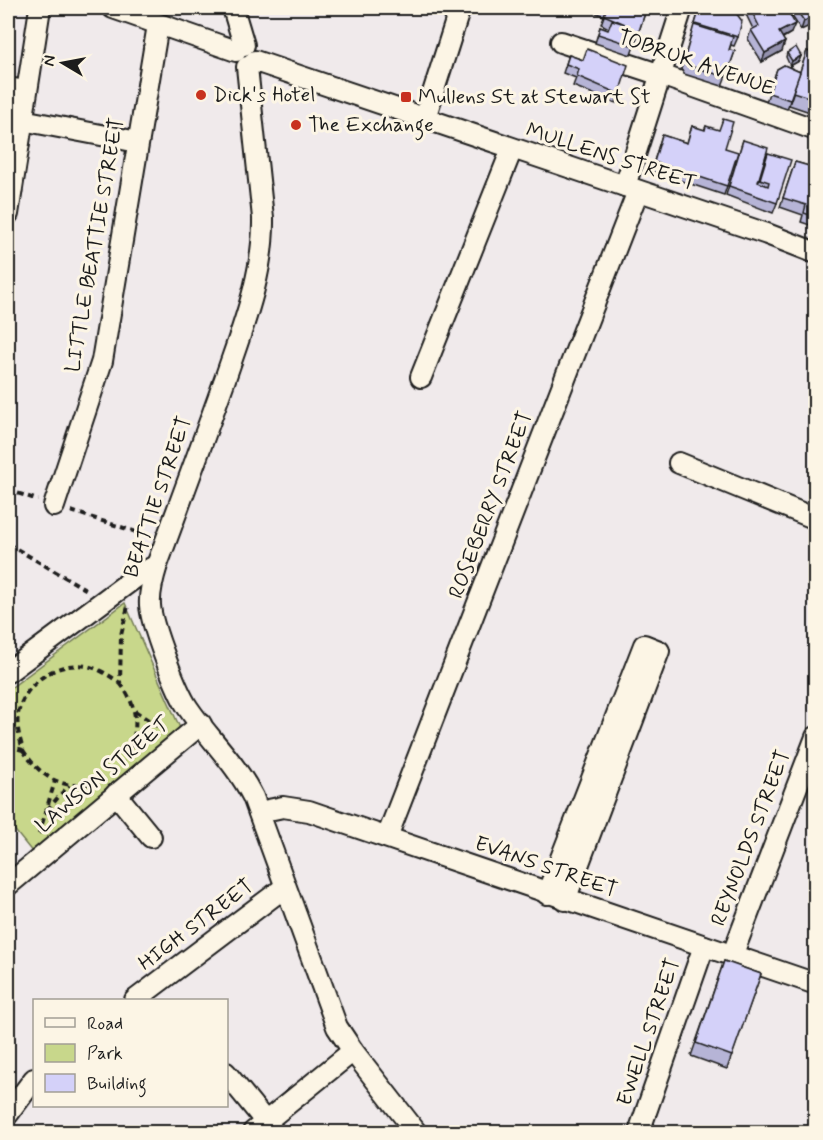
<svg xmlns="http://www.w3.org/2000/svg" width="823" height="1140" font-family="Mynerve,sans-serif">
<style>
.green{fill:#c8d78b;stroke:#727a54;stroke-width:1.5}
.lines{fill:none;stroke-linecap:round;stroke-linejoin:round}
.minor-casing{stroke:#1c1c1c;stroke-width:24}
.path{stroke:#1c1c1c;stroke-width:4;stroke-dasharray:6 4.5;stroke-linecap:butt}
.minor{stroke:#fcf5e5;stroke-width:20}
.wall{fill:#b6b4d6;stroke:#1c1c1c;stroke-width:1.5}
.shaded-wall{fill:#9492ae;stroke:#1c1c1c;stroke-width:1.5}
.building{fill:#d4d1f9;stroke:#1c1c1c;stroke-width:1.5}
.poi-dot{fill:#c8321e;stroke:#fcf5e5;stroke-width:2}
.labels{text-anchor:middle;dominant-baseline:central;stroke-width:6;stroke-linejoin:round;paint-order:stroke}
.street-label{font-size:21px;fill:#1c1c1c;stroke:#fcf5e5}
.poi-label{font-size:21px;fill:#1c1c1c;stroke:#fcf5e5;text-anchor:start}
</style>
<rect width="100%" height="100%" fill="#f0eaeb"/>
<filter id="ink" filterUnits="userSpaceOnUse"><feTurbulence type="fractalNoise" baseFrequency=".0167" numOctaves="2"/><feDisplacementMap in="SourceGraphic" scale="12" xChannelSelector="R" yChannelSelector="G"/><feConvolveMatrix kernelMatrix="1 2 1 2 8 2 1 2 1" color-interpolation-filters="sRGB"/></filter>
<g filter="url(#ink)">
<polygon class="green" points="125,603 180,728 33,853 8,822 8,690"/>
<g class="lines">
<defs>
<g id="minor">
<polyline points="113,8 236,51"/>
<polyline points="233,8 244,45"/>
<polyline points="561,42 661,75 816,130"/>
<polyline points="255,61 767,234 816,253"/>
<path d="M247,67L263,218C264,274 243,326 225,379C203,441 180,503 157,565C153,578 149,592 150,605C151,625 177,692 188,708C209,739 236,763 253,797L337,1027L353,1051L416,1132"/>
<polyline points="8,88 26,91"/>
<polyline points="425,118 460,8"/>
<polyline points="22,120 138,142"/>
<polyline points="625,186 682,8"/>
<polyline points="8,214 40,8"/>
<polyline points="421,377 512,149"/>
<polyline points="679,463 816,519"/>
<polyline points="54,506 102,361 158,25"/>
<polyline points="8,672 140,574 157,565"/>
<polyline points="116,794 151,837"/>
<polyline points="259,812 283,807 309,811 816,984"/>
<polyline points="387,837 638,191"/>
<polyline points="8,885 201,724"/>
<polyline points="547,894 644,645 659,651 565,900"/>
<polyline points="732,956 816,737"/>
<polyline points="135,1000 285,887"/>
<polyline points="226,1073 274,1132"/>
<polyline points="8,1114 34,1079"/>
<polyline points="253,1132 353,1051"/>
<polyline points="639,1132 704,946"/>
</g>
</defs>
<use href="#minor" class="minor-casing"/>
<g class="path">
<polyline points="8,490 38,500"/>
<polyline points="71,511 149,536"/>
<polyline points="8,544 87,590"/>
<path d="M120,683C140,709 140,735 123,762"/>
<polyline points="135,711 165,731"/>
<path d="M8,746L23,750C20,739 16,727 18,714C24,683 56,661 87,666C100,669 110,676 120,683L121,635L128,606"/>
<path d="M23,750C42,780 70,795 104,778"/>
<polyline points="47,810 69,785"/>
<polyline points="39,834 55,781"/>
</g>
<use href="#minor" class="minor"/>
</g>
<g class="wall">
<polygon points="596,8 645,8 644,9 646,10 631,55 595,43 600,27 608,30 609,28 601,24 604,16 594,12"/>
<polygon points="743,8 816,8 801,30 790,13 791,33 783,38 782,51 762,62 748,39 751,30 753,29"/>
<polygon points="699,11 738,37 734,46 731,45 729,50 735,51 722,86 684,74 681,69"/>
<polygon points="807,51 816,54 816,98 810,112 789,105 798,79 787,109 766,102 777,69 784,65 800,72"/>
<polygon points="787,53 801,56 799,61 790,66 786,57"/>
<polygon points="569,55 583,60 619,94 616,103 573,86 576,78 563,73"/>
<polygon points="816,101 816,117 811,115"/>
<polygon points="692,126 704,130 706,126 725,148 727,186 724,195 651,171 662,135 687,143"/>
<polygon points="743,140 758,182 758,183 768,153 777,203 773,213 726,195"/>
<polygon points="795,162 816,168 816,227 801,222 803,215 780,207"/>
<polygon points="724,961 761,974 727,1069 691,1056"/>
</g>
<g class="shaded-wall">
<polygon points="816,16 816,23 801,30 804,21"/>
<polygon points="795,24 791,33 776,41 779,32"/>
<polygon points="785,42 782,51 762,62 765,53"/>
<polygon points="801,56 799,61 790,66 792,61"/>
</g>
<g class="building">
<polygon points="607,8 639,8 646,10 634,46 598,34 600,27 608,30 612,20 625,24 604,15"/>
<polygon points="708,8 730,8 730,9 733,9 742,21 738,37 695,24 699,11 706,14"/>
<polygon points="750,8 791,8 787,10 795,24 779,32 785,42 765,53 751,30 759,26"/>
<polygon points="795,8 816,8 816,16 804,21"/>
<polygon points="694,25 733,37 729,50 735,51 726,77 687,65 684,60"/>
<polygon points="796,47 801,56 792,61 787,53"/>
<polygon points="587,49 628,65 619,94 577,76 579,69 566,64 569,55 583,60"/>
<polygon points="807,51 816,54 815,99 793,92"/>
<polygon points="784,65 800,72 790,100 769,93 777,69"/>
<polygon points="723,119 733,122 725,148 738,152 727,186 654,162 662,135 687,143 692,126 705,130 706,126 719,130"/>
<polygon points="743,140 768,148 758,182 768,186 769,182 760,179 768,153 791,160 777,203 729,186"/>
<polygon points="795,162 816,168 816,217 804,213 806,205 783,198"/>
<polygon points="724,961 761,974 732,1056 696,1043"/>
</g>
</g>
<g class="poi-dot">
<circle cx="201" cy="95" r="6"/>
<rect x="400" y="91" width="12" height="12" rx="3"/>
<circle cx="296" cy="125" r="6"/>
</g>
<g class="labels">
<g class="street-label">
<text transform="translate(696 63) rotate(19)">TOBRUK AVENUE</text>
<text transform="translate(611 157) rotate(18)">MULLENS STREET</text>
<text transform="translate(95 245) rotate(-80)">LITTLE BEATTIE STREET</text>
<text transform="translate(158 497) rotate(-71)">BEATTIE STREET</text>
<text transform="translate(491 505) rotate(-69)">ROSEBERRY STREET</text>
<text transform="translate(103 775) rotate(-40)">LAWSON STREET</text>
<text transform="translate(751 838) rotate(-69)">REYNOLDS STREET</text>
<text transform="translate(546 867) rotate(19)">EVANS STREET</text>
<text transform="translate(196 925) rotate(-37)">HIGH STREET</text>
<text transform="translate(649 1032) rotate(-71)">EWELL STREET</text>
</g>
<g class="poi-label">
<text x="213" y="95">Dick's Hotel</text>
<text x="418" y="97">Mullens St at Stewart St</text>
<text x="308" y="125">The Exchange</text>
</g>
</g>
<rect width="823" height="1140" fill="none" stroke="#fcf5e5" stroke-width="30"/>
<rect x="15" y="15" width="793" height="1110" fill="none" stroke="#1c1c1c" stroke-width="2" filter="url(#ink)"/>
<rect x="33" y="999" width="195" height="108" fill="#fcf5e5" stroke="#a29e95" stroke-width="1.5"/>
<rect x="45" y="1018" width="30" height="9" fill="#fcf5e5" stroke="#a29e95" stroke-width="1.5"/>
<text x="87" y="1029" font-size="18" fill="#1c1c1c">Road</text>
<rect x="45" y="1044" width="30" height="18" fill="#c8d78b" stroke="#a29e95" stroke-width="1.5"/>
<text x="87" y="1059" font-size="18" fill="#1c1c1c">Park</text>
<rect x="45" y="1074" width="30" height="18" fill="#d4d1f9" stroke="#a29e95" stroke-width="1.5"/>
<text x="87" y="1089" font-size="18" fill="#1c1c1c">Building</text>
<g transform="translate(63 63) rotate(280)" stroke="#fcf5e5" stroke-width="4.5" paint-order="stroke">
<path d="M0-4.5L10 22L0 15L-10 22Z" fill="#1c1c1c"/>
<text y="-9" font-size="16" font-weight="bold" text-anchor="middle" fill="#1c1c1c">N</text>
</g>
</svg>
